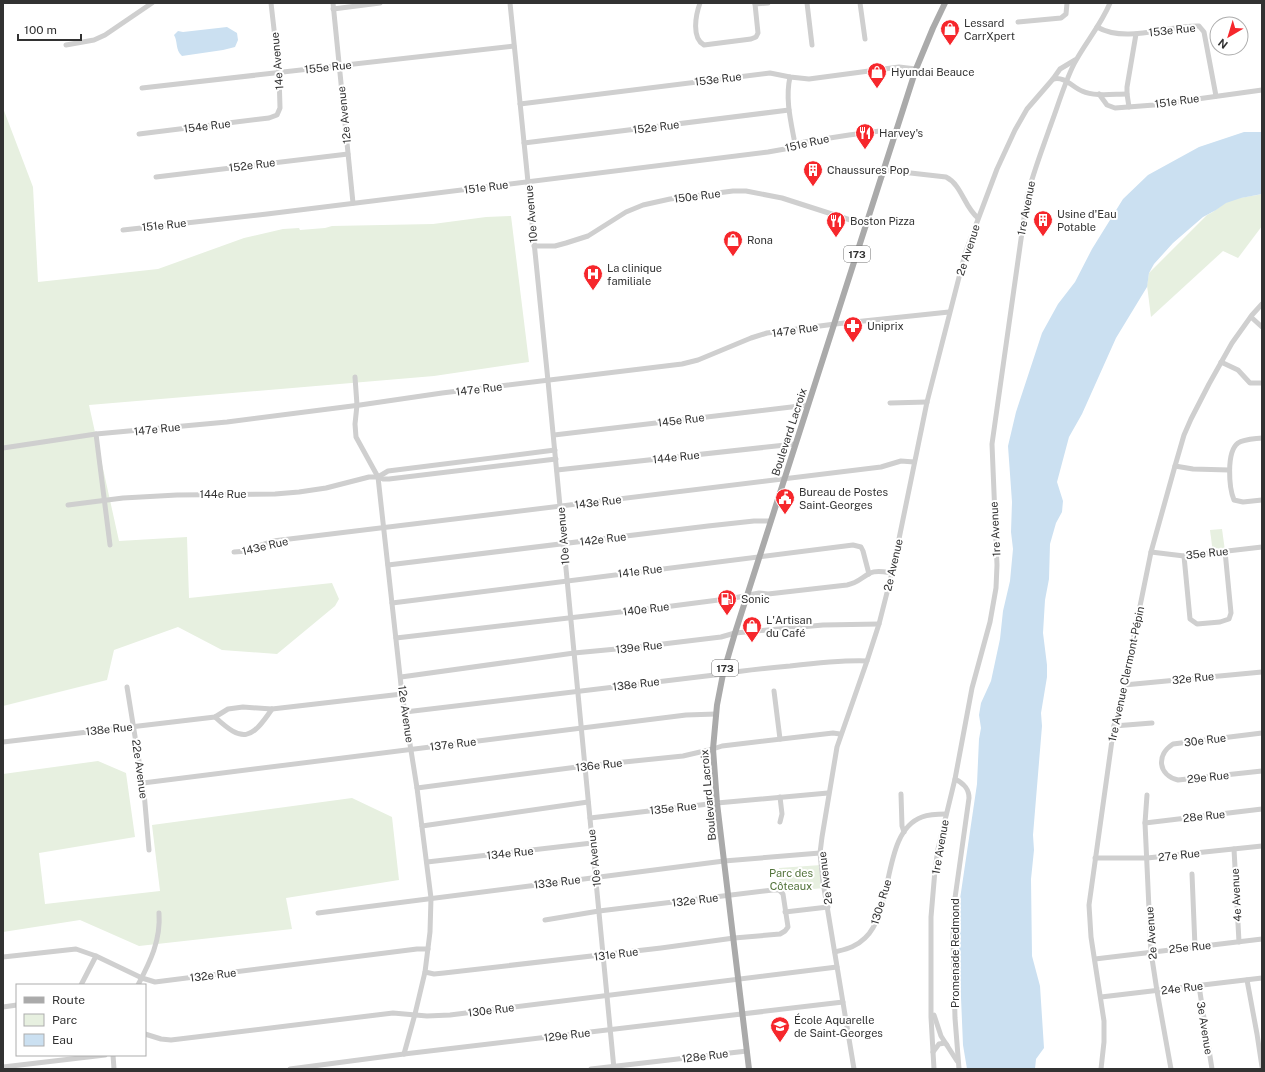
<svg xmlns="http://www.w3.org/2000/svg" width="1265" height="1072" font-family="'Public Sans',sans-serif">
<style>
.green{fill:#e7f0e0}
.water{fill:#cbe0f1}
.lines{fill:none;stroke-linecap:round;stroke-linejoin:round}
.minor{stroke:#cfcfcf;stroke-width:5}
.major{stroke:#aaa;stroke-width:6}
.labels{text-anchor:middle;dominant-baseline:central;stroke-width:4;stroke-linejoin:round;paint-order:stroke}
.shield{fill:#fff;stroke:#707070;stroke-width:1}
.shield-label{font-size:10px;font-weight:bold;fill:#323232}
.poi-label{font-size:11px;fill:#323232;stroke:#fff;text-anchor:start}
.street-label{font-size:11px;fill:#323232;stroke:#fff}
.park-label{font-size:11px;fill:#52733a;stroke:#fff}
</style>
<rect width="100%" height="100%" fill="#fff"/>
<g class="green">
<polygon points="3,108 33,187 38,282 158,269 244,238 283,229 299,228 300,230 325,228 332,226 433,224 486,217 511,216 529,362 434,376 89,405 119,541 187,537 189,598 332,583 339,599 335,606 277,654 222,650 178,627 114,650 107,680 3,706"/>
<path d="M1262,194V226L1238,258L1223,251L1151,317L1147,285L1149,273L1207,215C1214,212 1219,207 1225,203C1236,197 1250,197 1262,194Z"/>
<polygon points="1222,529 1225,551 1213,553 1210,530"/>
<polygon points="98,761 126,773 135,837 39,853 45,904 160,891 152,825 352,798 392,817 399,880 286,898 292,929 139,946 80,920 3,932 3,774"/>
<polygon points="821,865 824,888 782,892 779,890 779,868"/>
</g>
<g class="water">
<path d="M227,27L237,33L238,40L235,47L223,50L182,56C175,50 178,41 174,35L178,31L183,32Z"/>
<polygon points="1244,132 1262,132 1262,194 1241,198 1226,203 1216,210 1203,217 1173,243 1154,264 1149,273 1147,287 1116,338 1082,414 1069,437 1057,482 1063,501 1062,512 1056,523 1050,544 1049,579 1045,600 1043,633 1047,665 1047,677 1041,713 1042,726 1033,835 1034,850 1031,879 1032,956 1040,986 1044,1048 1036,1059 1035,1069 967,1069 963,1045 959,950 960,899 977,784 979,739 981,728 979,715 981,703 991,681 1000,639 1003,611 1010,581 1013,549 1011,532 1012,502 1008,446 1016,412 1042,333 1058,304 1075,282 1092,249 1123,199 1148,175 1199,147"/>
</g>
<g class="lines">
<g class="minor">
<polyline points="333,3 353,203"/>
<polyline points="510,3 548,381 614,1069"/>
<path d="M700,3C696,14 691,38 704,45L751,39L756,37L758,33L755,4"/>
<polyline points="807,3 812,45"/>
<polyline points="860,3 865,39"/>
<polyline points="755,4 768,3"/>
<polyline points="333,9 380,3"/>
<polyline points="1018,22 1061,18 1066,14 1067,3"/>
<path d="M1097,27C1127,44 1167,25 1199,26L1204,32L1216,96"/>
<polyline points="66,45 94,40 105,35 152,3"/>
<path d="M790,77C785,99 791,122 795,144"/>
<polyline points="1053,79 1060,69 1075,60"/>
<polyline points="142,88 514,46"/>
<polyline points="1099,94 1107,105 1115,108 1154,105 1262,90"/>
<polyline points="520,104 770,73 790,77 809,79 899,67 916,69"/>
<polyline points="1129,107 1127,94 1127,87 1136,34"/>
<polyline points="139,134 269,118 277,115 280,108 279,73 271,3"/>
<polyline points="524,143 789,110"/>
<path d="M884,170L946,177C962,185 964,207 978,218"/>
<polyline points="156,177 348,154"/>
<polyline points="123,230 267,214 768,152 785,149 804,142 849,135 880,131 895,133"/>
<polyline points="534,246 555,246 566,243 588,236 626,212 643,205 670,199 733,191 746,191 782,198 866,225"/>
<polyline points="1251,317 1262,327"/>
<polyline points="1221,362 1238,370 1250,383 1262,383"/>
<polyline points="355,377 357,405 355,424 356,437 378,477 402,694 417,788 431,898 430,932 425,972 415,1014 404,1054"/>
<polyline points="890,403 927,402"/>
<polyline points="96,434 110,545"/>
<polyline points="554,435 808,405"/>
<path d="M1262,438C1255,439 1244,439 1238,443C1226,452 1229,488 1234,500L1243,502L1262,500"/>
<polyline points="3,448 96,434 227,422 360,405 442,393 682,364 698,360 751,338 767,333 835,324 949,312"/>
<polyline points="1175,466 1193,469 1229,470"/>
<polyline points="557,470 795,444"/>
<polyline points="378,477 388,471 555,450"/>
<polyline points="68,505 123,498 177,495 275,494 299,492 326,488 369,477 378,477 383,479 389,479 556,459"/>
<polyline points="234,552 248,551 258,546 273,541 881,467 901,461 914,462"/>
<polyline points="1151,552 1184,556 1262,547"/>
<polyline points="1184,556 1190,619 1197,624 1220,622 1229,619 1231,613 1225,551"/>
<polyline points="388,565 708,526 754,521 771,521"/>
<polyline points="392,603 853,545 861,547 863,551 869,574"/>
<path d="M396,638L672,606L734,598L759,593L768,594L847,585C858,583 861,578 870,573C877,570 885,572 892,573"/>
<polyline points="401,677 574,653 638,647 721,637 735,633 823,625 879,624"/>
<polyline points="1124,685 1262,672"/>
<polyline points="127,687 144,792 149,850"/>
<polyline points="774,691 780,739"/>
<path d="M405,712L723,674C745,670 768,668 790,666C816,663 842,660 867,661"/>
<path d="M215,717C243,743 251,740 272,709"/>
<polyline points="1114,726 1152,723"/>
<path d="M1262,733L1173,744C1156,755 1158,775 1178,780L1262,771"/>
<polyline points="3,742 215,717 228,709 243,707 272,709 402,694"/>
<path d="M955,779C963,783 969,788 969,798L955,898L953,937L955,1018L959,1069"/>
<polyline points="143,783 686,715 716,714"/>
<polyline points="417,788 585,766 683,756 713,749 722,746 833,733 840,734"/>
<polyline points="901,794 902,826 904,832"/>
<polyline points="1147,795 1145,823 1151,952 1157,991 1171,1069"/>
<polyline points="590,818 717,803 828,793"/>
<polyline points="780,822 782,814 780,797"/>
<polyline points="1145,823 1262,809"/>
<polyline points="422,826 588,802"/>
<polyline points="1234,849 1239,942"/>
<polyline points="1095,858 1147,858 1262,846"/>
<polyline points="427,862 592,843"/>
<polyline points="1192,874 1195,947"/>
<polyline points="785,912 828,907"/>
<polyline points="318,913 724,861 820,853"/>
<path d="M835,952C846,949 856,947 865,938C895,910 881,832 922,817C930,814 938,814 946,814"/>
<polyline points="3,957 76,949 96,956 142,978 155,982 417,949 428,949"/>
<polyline points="1095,959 1262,939"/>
<polyline points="425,972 434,974 444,973 661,948 734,938 780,934 785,931 788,927 783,894 779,890 773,890 599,911 545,920"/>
<polyline points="1247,980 1257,1034 1262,1067"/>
<polyline points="81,985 96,956"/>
<path d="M138,985C150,962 161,940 159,913"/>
<polyline points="1199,986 1212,1069"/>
<polyline points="1101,997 1262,978"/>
<polyline points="3,1007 17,1005"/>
<polyline points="934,1015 941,1036 957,1061"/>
<polyline points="145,1034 161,1039 171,1040 393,1013 427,1016 450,1015 837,967"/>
<polyline points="933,1052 939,1044 945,1043 947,1045"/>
<polyline points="113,1055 114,1069"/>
<polyline points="3,1067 105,1055"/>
<polyline points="290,1069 404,1054 843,1002"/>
<polyline points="591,1069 747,1051"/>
<path d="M854,1069L823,882L820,853L822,837L837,747L867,661L879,624L892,573L927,402L965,254L997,169L1015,130L1027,109L1053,79C1065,76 1072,87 1082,91C1095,97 1113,94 1127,94"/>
<path d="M934,1069L931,1017V917L935,870L938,849L955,779L972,688L990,622L996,588L997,565L992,444L1027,197C1033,173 1042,150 1050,127C1058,106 1064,84 1074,64C1085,43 1101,25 1110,3"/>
<polyline points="1101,1069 1104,1042 1104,1021 1091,937 1089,905 1114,726 1124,685 1151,552 1175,466 1184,435 1191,419 1209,384 1232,343 1252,315 1262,304"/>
</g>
<polyline class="major" points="749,1069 717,803 713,749 717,705 723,674 735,633 916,69 933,28 945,3"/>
</g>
<defs>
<symbol id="shop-pin" viewBox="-11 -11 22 30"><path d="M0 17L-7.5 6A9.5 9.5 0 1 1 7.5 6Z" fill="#f6272c" stroke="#fff"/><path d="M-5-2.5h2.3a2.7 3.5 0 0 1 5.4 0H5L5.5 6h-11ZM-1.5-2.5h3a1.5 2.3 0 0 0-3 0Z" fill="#fff"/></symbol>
<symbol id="restaurant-pin" viewBox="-11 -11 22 30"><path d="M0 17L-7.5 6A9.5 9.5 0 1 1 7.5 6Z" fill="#f6272c" stroke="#fff"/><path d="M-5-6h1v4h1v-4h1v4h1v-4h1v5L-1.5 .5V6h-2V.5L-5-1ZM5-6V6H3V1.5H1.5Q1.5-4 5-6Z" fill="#fff"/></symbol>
<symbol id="building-pin" viewBox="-11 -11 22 30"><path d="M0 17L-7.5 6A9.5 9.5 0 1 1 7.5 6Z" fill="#f6272c" stroke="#fff"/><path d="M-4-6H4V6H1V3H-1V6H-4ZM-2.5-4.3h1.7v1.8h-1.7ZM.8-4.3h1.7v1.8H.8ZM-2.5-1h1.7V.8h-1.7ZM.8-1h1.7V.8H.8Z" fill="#fff"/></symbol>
<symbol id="hospital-pin" viewBox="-11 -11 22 30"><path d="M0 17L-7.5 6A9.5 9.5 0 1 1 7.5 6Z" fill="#f6272c" stroke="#fff"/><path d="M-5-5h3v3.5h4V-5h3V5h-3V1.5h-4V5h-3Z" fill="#fff"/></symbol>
<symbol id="pharmacy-pin" viewBox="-11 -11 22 30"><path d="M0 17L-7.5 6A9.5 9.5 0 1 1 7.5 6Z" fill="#f6272c" stroke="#fff"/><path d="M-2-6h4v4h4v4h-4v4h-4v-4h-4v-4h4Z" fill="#fff"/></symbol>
<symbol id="civic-pin" viewBox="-11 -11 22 30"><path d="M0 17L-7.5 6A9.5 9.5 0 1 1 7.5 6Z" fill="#f6272c" stroke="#fff"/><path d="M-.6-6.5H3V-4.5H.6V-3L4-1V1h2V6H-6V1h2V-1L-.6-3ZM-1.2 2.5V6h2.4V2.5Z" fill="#fff"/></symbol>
<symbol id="fuel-pin" viewBox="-11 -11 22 30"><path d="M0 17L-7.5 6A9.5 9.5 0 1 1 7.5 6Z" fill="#f6272c" stroke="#fff"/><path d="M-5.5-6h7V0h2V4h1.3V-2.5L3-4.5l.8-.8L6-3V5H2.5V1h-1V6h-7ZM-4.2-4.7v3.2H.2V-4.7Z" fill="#fff"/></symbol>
<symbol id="school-pin" viewBox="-11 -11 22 30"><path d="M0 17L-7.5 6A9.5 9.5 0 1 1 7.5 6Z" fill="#f6272c" stroke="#fff"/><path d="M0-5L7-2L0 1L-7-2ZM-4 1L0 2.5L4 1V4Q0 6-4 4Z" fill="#fff"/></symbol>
</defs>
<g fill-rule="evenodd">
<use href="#shop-pin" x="939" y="18" width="22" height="30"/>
<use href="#shop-pin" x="866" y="61" width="22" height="30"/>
<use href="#restaurant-pin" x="854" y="122" width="22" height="30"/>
<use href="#building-pin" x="802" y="159" width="22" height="30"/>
<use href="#building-pin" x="1032" y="209" width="22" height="30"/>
<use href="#restaurant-pin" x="825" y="210" width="22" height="30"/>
<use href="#shop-pin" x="722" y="229" width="22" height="30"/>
<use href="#hospital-pin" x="582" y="263" width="22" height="30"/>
<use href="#pharmacy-pin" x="842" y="315" width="22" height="30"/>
<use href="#civic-pin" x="774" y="487" width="22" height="30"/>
<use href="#fuel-pin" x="716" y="588" width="22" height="30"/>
<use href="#shop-pin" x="741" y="615" width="22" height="30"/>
<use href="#school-pin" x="769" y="1015" width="22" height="30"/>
</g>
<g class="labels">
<g class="shield">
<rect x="844" y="246" width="26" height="16" rx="3"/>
<rect x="712" y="660" width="26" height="16" rx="3"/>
</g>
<g class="shield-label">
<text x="857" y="254">173</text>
<text x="725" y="668">173</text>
</g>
<g class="poi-label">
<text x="964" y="23">Lessard<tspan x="964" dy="13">CarrXpert</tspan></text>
<text x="891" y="72">Hyundai Beauce</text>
<text x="879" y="133">Harvey's</text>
<text x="827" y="170">Chaussures Pop</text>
<text x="1057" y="214">Usine d'Eau<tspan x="1057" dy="13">Potable</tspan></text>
<text x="850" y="221">Boston Pizza</text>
<text x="747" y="240">Rona</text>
<text x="607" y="268">La clinique<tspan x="607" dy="13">familiale</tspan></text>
<text x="867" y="326">Uniprix</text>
<text x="799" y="492">Bureau de Postes<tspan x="799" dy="13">Saint-Georges</tspan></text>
<text x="741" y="599">Sonic</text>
<text x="766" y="620">L'Artisan<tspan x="766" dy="13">du Café</tspan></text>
<text x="794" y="1020">École Aquarelle<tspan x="794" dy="13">de Saint-Georges</tspan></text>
</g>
<g class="street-label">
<text transform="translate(1172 30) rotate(-6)">153e Rue</text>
<text transform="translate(277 61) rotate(-95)">14e Avenue</text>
<text transform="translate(328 67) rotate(-6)">155e Rue</text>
<text transform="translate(718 79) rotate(-7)">153e Rue</text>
<text transform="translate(1177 101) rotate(-8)">151e Rue</text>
<text transform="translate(344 115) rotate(-96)">12e Avenue</text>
<text transform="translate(207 126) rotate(-7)">154e Rue</text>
<text transform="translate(656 127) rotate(-7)">152e Rue</text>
<text transform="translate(807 143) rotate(-13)">151e Rue</text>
<text transform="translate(252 165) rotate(-7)">152e Rue</text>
<text transform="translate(486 187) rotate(-7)">151e Rue</text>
<text transform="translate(697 196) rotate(-7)">150e Rue</text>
<text transform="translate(1026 208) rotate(-79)">1re Avenue</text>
<text transform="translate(531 214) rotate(-95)">10e Avenue</text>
<text transform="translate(164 225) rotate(-6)">151e Rue</text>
<text transform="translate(968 250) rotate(-72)">2e Avenue</text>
<text transform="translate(795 330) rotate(-8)">147e Rue</text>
<text transform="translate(479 389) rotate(-7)">147e Rue</text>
<text transform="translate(681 420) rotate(-7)">145e Rue</text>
<text transform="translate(157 429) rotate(-6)">147e Rue</text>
<text transform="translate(789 432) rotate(-72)">Boulevard Lacroix</text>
<text transform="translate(676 457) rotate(-6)">144e Rue</text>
<text x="223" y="494">144e Rue</text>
<text transform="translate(598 502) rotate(-7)">143e Rue</text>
<text transform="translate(995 529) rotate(-93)">1re Avenue</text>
<text transform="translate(563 536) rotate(-95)">10e Avenue</text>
<text transform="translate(603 539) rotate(-7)">142e Rue</text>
<text transform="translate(265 546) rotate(-13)">143e Rue</text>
<text transform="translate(1207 553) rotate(-6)">35e Rue</text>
<text transform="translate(893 565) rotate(-77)">2e Avenue</text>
<text transform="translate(640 571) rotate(-7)">141e Rue</text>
<text transform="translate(646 609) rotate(-7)">140e Rue</text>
<text transform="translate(639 647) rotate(-6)">139e Rue</text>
<text transform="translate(1126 674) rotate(-78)">1re Avenue Clermont-Pépin</text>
<text transform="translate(1193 678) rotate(-6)">32e Rue</text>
<text transform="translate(636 684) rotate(-7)">138e Rue</text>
<text transform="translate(406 714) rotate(82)">12e Avenue</text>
<text transform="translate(109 729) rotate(-6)">138e Rue</text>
<text transform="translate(1205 740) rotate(-7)">30e Rue</text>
<text transform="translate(453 744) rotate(-7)">137e Rue</text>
<text transform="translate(599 765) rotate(-6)">136e Rue</text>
<text transform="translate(140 769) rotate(82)">22e Avenue</text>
<text transform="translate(1208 777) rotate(-6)">29e Rue</text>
<text transform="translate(708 795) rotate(-95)">Boulevard Lacroix</text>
<text transform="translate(673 808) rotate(-6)">135e Rue</text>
<text transform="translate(1204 816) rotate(-6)">28e Rue</text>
<text transform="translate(940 847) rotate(-80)">1re Avenue</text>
<text transform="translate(510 853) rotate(-6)">134e Rue</text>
<text transform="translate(1179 855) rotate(-6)">27e Rue</text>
<text transform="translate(594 858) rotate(-96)">10e Avenue</text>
<text transform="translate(825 878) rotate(-97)">2e Avenue</text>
<text transform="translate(557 882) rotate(-7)">133e Rue</text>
<text transform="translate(1236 895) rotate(-93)">4e Avenue</text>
<text transform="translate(695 900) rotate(-7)">132e Rue</text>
<text transform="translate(881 902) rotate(-73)">130e Rue</text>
<text transform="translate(1151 933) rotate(-94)">2e Avenue</text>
<text transform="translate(1190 947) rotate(-6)">25e Rue</text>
<text transform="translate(955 953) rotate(-90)">Promenade Redmond</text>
<text transform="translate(616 954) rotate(-7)">131e Rue</text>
<text transform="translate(213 975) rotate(-7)">132e Rue</text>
<text transform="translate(1182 988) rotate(-7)">24e Rue</text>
<text transform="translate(491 1010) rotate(-7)">130e Rue</text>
<text transform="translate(1205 1028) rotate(81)">3e Avenue</text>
<text transform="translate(567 1035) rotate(-7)">129e Rue</text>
<text transform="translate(705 1056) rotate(-7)">128e Rue</text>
</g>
<g class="park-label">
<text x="791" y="873">Parc des<tspan x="791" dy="13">Côteaux</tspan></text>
</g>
</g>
<rect width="1265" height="1072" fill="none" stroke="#323232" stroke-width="8"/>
<rect x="16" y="984" width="130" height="72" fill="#ffffff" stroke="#adadad"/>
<rect x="24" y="997" width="20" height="6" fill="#aaaaaa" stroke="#adadad"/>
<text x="52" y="1004" font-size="12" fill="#323232">Route</text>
<rect x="24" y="1014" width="20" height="12" fill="#e7f0e0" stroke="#adadad"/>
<text x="52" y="1024" font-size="12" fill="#323232">Parc</text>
<rect x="24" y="1034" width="20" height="12" fill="#cbe0f1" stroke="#adadad"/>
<text x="52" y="1044" font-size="12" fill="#323232">Eau</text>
<g transform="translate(1229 36) rotate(218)"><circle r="19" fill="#ffffff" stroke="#adadad"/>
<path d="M0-3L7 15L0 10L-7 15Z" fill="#f6272c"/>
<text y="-6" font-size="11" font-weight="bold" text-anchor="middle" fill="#323232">N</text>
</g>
<path d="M18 34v6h63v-6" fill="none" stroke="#323232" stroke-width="2"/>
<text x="24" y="34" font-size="12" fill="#323232" stroke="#ffffff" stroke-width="3" paint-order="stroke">100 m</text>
</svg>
